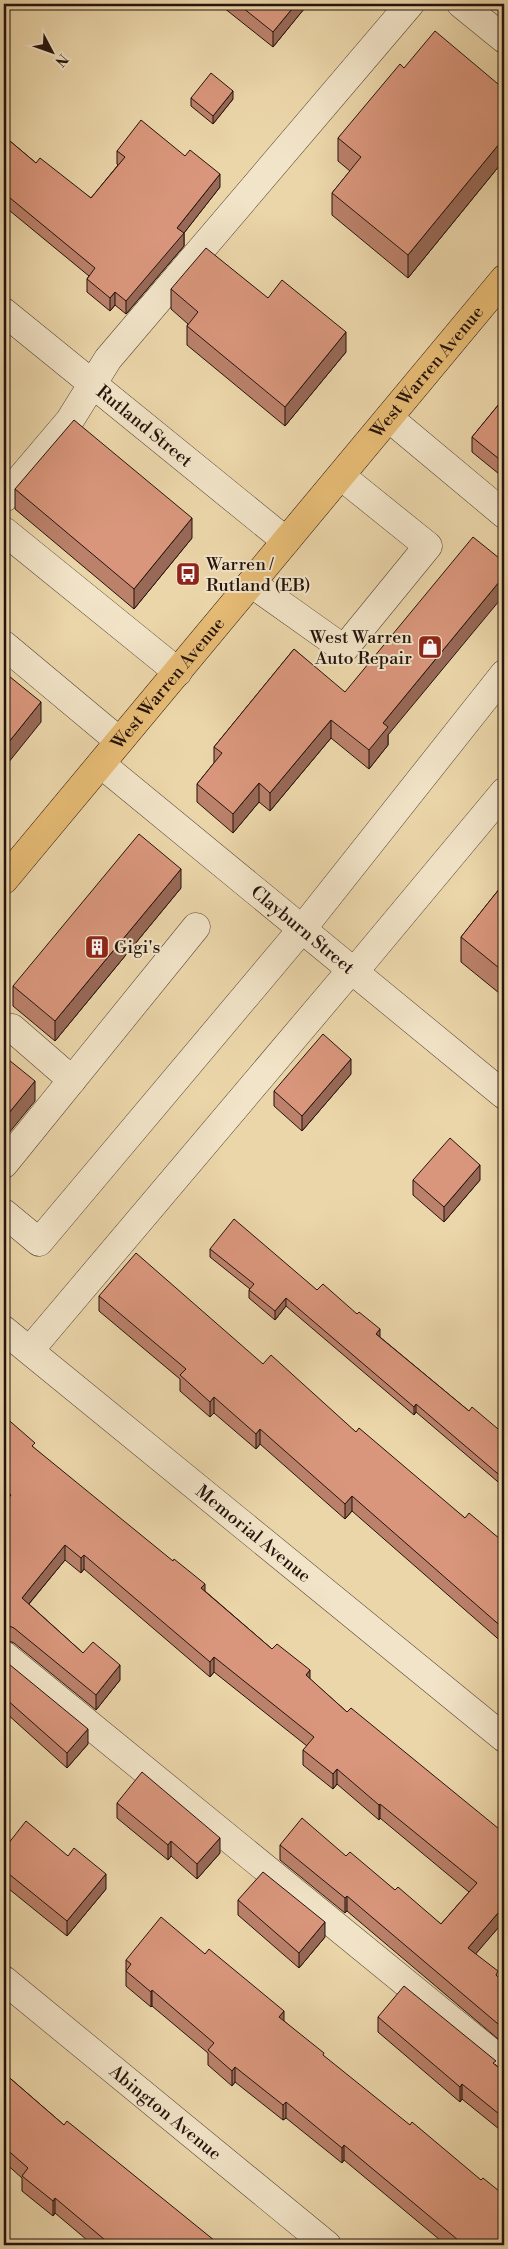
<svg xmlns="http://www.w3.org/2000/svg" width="508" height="2249" font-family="'Libre Bodoni',serif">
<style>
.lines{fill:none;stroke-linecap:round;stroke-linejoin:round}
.minor-casing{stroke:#564434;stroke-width:29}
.major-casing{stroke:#24130c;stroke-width:29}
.minor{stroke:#f2e4c8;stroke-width:28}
.major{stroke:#e6bb75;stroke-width:28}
.wall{fill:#bb816b;stroke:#24130c}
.shaded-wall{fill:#986957;stroke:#24130c}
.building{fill:#d9967c;stroke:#24130c}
.labels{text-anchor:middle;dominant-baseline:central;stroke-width:4;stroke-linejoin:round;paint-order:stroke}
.street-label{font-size:18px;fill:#24130c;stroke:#f2e4c8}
.poi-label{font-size:18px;fill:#24130c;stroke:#f2e4c8;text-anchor:start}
</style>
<rect width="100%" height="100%" fill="#ebd6aa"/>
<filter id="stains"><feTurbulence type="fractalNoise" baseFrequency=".004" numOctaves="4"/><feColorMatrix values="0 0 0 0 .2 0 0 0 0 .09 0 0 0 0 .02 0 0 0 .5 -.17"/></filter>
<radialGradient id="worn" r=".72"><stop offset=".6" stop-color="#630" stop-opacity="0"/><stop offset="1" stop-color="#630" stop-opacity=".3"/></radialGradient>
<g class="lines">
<defs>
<g id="minor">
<polyline points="461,4 504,39"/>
<path id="s1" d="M4,312L286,541"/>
<polyline points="389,418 504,514"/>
<polyline points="4,498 70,420 108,359 410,4"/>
<polyline points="4,531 178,672"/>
<polyline points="251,583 344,649 428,546 341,476"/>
<polyline points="4,645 119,741"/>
<path id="s2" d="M101,764L504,1095"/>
<polyline points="354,972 504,792"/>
<polyline points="12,1028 72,1080"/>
<polyline points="4,1164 196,927"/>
<polyline points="4,1213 39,1242 302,929 504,674"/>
<path id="s3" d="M4,1330L504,1738"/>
<polyline points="30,1350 351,970"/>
<polyline points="4,1655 504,2063"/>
<path id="s4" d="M4,1980L327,2245"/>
</g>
<g id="major">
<path id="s5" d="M4,880L504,279"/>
</g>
</defs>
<use href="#minor" class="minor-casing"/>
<use href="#major" class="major-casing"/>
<use href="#minor" class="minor"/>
<use href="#major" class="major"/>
</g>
<g class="wall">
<polygon points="219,4 308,4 273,47"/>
<polygon points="404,68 504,89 504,160 408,278 332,215 332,193 350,171 338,161 338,138"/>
<polygon points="191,98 233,99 213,124 191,106"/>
<polygon points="4,136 36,163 91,198 118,165 117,164 117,151 220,187 184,233 184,246 126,314 115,305 110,311 87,292 87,279 89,276 4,206"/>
<polygon points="171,289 268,298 346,352 285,426 187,345 187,326 188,324 171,309"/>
<polygon points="504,398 504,478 472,452 472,437"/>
<polygon points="15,489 192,538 134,609 15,509"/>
<polygon points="294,649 388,735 388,745 369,769 331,738 270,811 259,802 233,833 197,802 197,784 214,763 214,747"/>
<polygon points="504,883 504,997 461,962 461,937"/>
<polygon points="181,888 55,1041 13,1006 13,986"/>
<polygon points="351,1074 302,1131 274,1106 274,1091"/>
<polygon points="413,1180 480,1180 444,1222 413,1195"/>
<polygon points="210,1249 317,1290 380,1337 469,1411 504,1434 504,1487 416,1412 414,1415 286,1306 275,1320 249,1298 249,1290 250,1289 210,1257"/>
<polygon points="99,1296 263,1364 356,1432 465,1518 500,1544 504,1547 504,1644 352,1511 345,1519 260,1444 256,1449 214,1413 210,1417 180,1391 180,1379 99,1311"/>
<polygon points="4,1416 35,1449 205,1591 272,1649 310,1679 347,1712 351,1708 504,1921 475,1954 504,1983 504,2044 347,1911 345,1913 280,1860 280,1845 346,1856 395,1890 441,1924 469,1892 380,1818 379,1820 337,1784 333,1789 303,1765 303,1750 307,1746 214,1672 210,1677 84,1569 81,1573 65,1560 29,1604 83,1653 120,1680 96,1710 14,1643 7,1640 4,1640"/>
<polygon points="4,1660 88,1744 67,1768 6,1713 4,1716"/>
<polygon points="117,1803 220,1853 197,1879 171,1856 168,1860 117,1818"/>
<polygon points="4,1849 106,1889 67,1936 4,1885"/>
<polygon points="238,1900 325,1937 299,1968 238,1915"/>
<polygon points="126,1960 284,2021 324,2056 504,2245 446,2245 344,2160 342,2163 286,2118 283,2120 235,2082 232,2086 208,2065 208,2053 152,2006 151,2007 126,1986"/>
<polygon points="378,2017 496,2065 504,2072 504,2133 462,2099 460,2102 378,2032"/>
<polygon points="4,2073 64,2125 220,2245 93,2245 55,2213 53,2216 22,2191 22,2178 4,2162"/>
</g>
<g class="shaded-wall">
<polygon points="296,4 308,4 273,47 273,32"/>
<polygon points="233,91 233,99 213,124 213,116"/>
<polygon points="504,138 504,160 408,278 408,255"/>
<polygon points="220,174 220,187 184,233 184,246 126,314 126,301 177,228"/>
<polygon points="115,292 115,305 110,311 110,298"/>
<polygon points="346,332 346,352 285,426 285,407"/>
<polygon points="192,518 192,538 134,609 134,589"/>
<polygon points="504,576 504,595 388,735 388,745 369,769 369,750 383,723"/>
<polygon points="41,702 41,722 4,768 4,748"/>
<polygon points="331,720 331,738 270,811 270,793"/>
<polygon points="259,783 259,802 233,833 233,814"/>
<polygon points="181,869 181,888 55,1041 55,1021"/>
<polygon points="351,1059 351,1074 302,1131 302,1116"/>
<polygon points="35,1081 35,1101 4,1139 4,1119"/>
<polygon points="480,1165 480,1180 444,1222 444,1207"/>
<polygon points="286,1298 286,1306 275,1320 275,1311"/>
<polygon points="380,1329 380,1337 376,1334"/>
<polygon points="214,1397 214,1413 210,1417 210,1402"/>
<polygon points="416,1404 416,1412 414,1415 414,1407"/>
<polygon points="260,1429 260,1444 256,1449 256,1434"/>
<polygon points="352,1496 352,1511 345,1519 345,1504"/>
<polygon points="65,1545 65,1560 22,1612 22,1598"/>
<polygon points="84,1555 84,1569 81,1573 81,1558"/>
<polygon points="205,1584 205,1599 201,1588"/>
<polygon points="214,1657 214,1672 210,1677 210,1662"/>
<polygon points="120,1665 120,1680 96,1710 96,1695"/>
<polygon points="310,1670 310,1685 306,1675"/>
<polygon points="6,1699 6,1713 4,1716 4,1701"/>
<polygon points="88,1729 88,1744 67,1768 67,1753"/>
<polygon points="337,1769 337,1784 333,1789 333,1774"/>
<polygon points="380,1804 380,1818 379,1820 379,1805"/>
<polygon points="220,1838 220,1853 197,1879 197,1864"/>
<polygon points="171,1841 171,1856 168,1860 168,1845"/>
<polygon points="106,1874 106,1889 67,1936 67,1921"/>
<polygon points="347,1896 347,1911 345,1913 345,1898"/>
<polygon points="504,1906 504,1921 468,1963 468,1948"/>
<polygon points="325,1922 325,1937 299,1968 299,1953"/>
<polygon points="152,1990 152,2006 151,2007 151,1992"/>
<polygon points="284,2011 284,2026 279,2017"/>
<polygon points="235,2067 235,2082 232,2086 232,2071"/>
<polygon points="462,2084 462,2099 460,2102 460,2087"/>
<polygon points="286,2102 286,2118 283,2120 283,2105"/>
<polygon points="344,2145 344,2160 342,2163 342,2148"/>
<polygon points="55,2198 55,2213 53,2216 53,2201"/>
</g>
<g class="building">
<polygon points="238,4 296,4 273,32"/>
<polygon points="435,31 504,89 504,138 408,255 332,193 361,157 338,138 400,64 404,68"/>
<polygon points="211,73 233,91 213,116 191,98"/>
<polygon points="141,120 185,156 190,150 220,174 177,228 184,233 126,301 115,292 110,298 87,279 95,268 4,193 4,136 36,163 40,158 91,198 125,157 117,151"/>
<polygon points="206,248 268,298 282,280 346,332 285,407 187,326 198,312 171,289"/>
<polygon points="504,398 504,463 472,437"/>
<polygon points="74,420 192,518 134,589 15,489"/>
<polygon points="473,537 504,562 504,576 383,723 388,727 369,750 331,720 270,793 259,783 233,814 197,784 222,753 214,747 294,649 345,692"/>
<polygon points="4,672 41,702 4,748"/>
<polygon points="139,834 181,869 55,1021 13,986"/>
<polygon points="504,883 504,972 461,937"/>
<polygon points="323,1034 351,1059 302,1116 274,1091"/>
<polygon points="4,1056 35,1081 4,1119"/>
<polygon points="450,1138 480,1165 444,1207 413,1180"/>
<polygon points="234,1219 317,1290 323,1284 357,1314 359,1312 380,1329 376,1334 469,1411 472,1407 504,1434 504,1479 416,1404 414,1407 286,1298 275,1311 249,1290 254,1284 210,1249"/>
<polygon points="136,1253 263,1364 271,1355 356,1432 359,1428 465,1518 469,1513 500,1539 498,1542 504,1547 504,1629 352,1496 345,1504 260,1429 256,1434 214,1397 210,1402 180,1375 186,1369 99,1296"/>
<polygon points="4,1416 35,1443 32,1446 173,1561 174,1559 205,1584 201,1588 272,1649 277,1644 310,1670 306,1675 347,1712 351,1708 504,1833 504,1906 468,1948 498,1971 496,1975 504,1983 504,2029 347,1896 345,1898 280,1845 302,1818 346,1856 350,1852 395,1890 398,1887 441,1924 477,1883 380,1804 379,1805 337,1769 333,1774 303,1750 314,1737 214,1657 210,1662 84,1555 81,1558 65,1545 22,1598 83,1653 93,1642 120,1665 96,1695 14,1628 7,1625 4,1625 4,1504 11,1495 4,1489"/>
<polygon points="4,1660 88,1729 67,1753 6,1699 4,1701"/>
<polygon points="142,1772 220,1838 197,1864 171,1841 168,1845 117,1803"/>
<polygon points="26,1821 68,1856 74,1848 106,1874 67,1921 4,1870 4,1849"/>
<polygon points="263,1872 325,1922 299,1953 238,1900"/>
<polygon points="161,1917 205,1954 209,1949 284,2011 279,2017 324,2053 323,2055 410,2125 412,2122 481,2180 483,2178 504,2195 504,2245 464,2245 344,2145 342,2148 286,2102 283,2105 235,2067 232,2071 208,2050 214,2043 152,1990 151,1992 126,1971 131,1964 126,1960"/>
<polygon points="404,1986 496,2061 493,2063 504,2072 504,2118 462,2084 460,2087 378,2017"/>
<polygon points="4,2073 64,2125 67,2121 220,2245 111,2245 55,2198 53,2201 22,2176 28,2168 4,2147"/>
</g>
<defs>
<symbol id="bus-square" viewBox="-11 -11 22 22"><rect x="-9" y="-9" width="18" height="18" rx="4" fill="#8f2418" stroke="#f2e4c8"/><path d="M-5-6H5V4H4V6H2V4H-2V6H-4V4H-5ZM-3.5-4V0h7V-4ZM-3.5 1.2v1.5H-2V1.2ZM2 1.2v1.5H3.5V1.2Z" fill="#fff"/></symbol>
<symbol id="shop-square" viewBox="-11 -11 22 22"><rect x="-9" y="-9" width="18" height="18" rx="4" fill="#8f2418" stroke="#f2e4c8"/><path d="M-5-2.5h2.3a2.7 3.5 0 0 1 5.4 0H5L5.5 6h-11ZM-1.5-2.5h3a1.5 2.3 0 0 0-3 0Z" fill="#fff"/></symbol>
<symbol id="building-square" viewBox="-11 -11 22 22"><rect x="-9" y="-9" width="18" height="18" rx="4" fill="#8f2418" stroke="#f2e4c8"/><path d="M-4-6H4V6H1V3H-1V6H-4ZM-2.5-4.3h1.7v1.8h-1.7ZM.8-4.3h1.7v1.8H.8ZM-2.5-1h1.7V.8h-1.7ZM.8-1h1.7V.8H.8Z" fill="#fff"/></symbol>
</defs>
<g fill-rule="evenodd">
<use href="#bus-square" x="174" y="560" width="28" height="28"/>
<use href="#shop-square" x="416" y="633" width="28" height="28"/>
<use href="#building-square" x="83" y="933" width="28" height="28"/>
</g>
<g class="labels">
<g class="street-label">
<text stroke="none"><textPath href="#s5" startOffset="661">West Warren Avenue</textPath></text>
<text stroke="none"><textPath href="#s1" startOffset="181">Rutland Street</textPath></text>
<text stroke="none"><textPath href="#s5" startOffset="256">West Warren Avenue</textPath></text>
<text stroke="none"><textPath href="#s2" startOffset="261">Clayburn Street</textPath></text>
<text stroke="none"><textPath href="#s3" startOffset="322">Memorial Avenue</textPath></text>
<text stroke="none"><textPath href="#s4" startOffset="209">Abington Avenue</textPath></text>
</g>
<g class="poi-label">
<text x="206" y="564">Warren /<tspan x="206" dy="21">Rutland (EB)</tspan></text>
<text x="412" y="637" text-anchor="end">West Warren<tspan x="412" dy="21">Auto Repair</tspan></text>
<text x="114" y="947">Gigi's</text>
</g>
</g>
<rect width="508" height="2249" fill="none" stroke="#ebd6aa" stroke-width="20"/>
<rect x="5" y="5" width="498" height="2239" fill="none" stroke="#24130c" stroke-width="2.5"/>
<rect x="10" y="10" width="488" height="2229" fill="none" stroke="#24130c"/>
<g transform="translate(52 52) rotate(131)" stroke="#f2e4c8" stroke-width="4" paint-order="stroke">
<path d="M0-4L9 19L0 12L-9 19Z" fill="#24130c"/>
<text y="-8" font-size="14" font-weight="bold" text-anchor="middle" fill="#24130c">N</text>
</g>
<rect width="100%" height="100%" filter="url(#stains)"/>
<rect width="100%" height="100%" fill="url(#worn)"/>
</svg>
